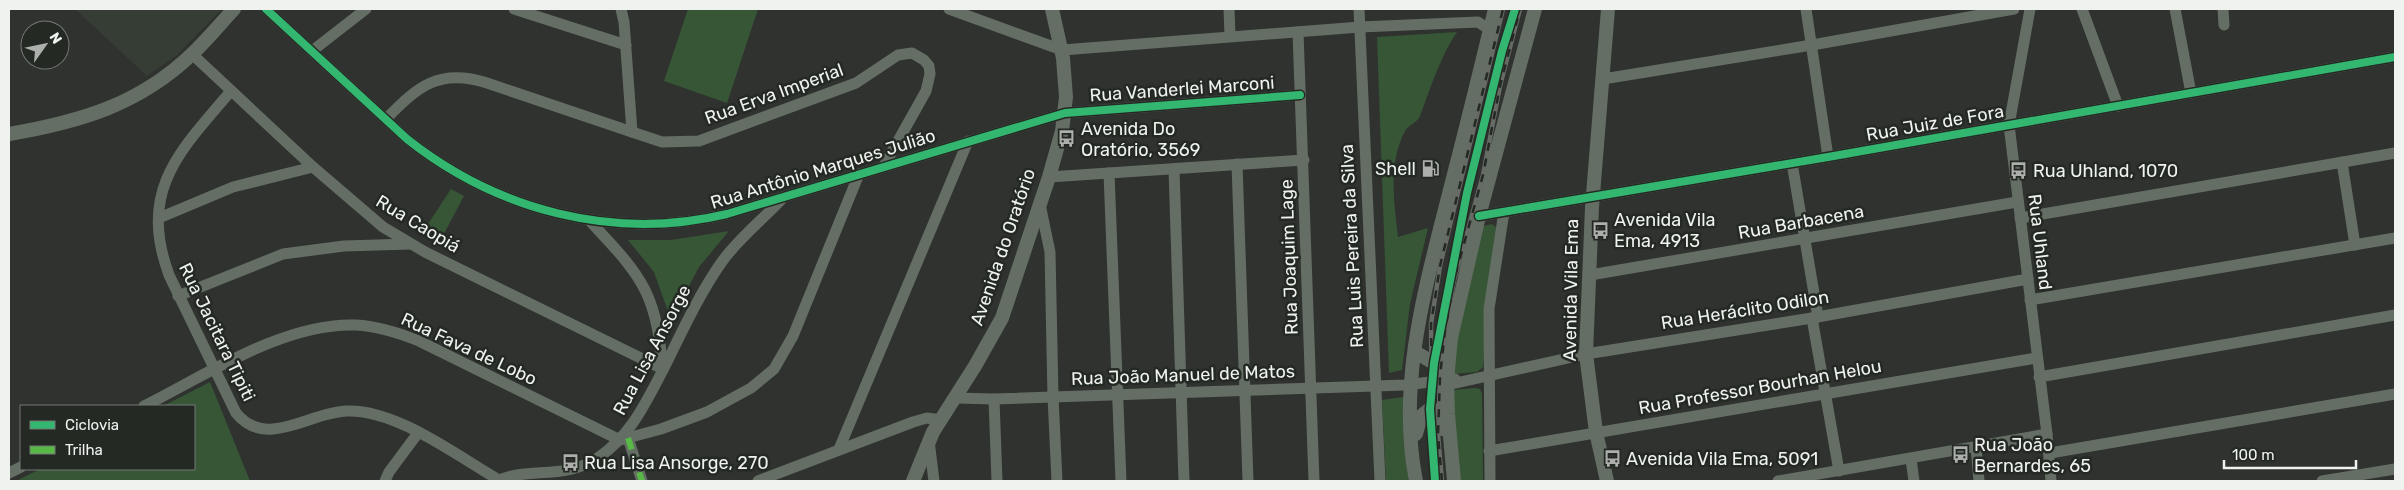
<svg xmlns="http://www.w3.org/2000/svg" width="2404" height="490" font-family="Rubik,sans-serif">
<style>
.built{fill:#353d35}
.green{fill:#365636}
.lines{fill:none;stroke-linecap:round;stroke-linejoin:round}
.minor{stroke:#656e65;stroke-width:11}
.major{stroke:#646e64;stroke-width:14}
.rail-casing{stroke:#666b66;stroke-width:4.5}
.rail{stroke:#242924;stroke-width:2.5;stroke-dasharray:8;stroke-linecap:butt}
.quiet{stroke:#58b947;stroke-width:6;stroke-dasharray:12 6;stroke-linecap:butt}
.cycleway-casing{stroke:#242924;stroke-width:11}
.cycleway{stroke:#33b770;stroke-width:8}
.labels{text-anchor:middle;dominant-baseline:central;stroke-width:5;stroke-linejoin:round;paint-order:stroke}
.street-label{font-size:18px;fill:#eff2ef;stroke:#242924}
.poi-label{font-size:18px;fill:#eff2ef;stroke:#242924;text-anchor:start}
</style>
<rect width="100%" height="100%" fill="#2f322f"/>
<polygon class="built" points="75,9 222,9 177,55 147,76"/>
<g class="green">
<polygon points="688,9 758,9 727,103 664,81"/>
<path d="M1457,32C1440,57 1431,87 1420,116C1417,123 1408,125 1405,131C1388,163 1394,202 1398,237L1428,228L1410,304L1402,370L1389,373L1377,37Z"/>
<polygon points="451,189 464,196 439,243 422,233"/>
<polygon points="1492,224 1497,228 1483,367 1477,372 1451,374 1455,336 1479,227"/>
<polygon points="729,231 699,267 671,320 654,272 628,240 671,240"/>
<polygon points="210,382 250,481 16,481 40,469 194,469 194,406 163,406"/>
<polygon points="1475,388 1480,389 1482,394 1483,481 1459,481 1453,390"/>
<polygon points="1403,397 1404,446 1409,481 1386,481 1382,400"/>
</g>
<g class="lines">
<g class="minor">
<path d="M266,9L407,139C498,211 614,241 727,214L1065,113L1300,95"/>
<polyline points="514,9 626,45"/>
<polyline points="621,9 624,22 632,132 662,142 699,141 856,83 898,55 912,53 924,60 929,66 930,74 926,91 884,166"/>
<polyline points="949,9 1062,50 1360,27 1478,22 1490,30"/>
<polyline points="1229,9 1230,36"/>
<polyline points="1359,9 1380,481"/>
<polyline points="1806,9 1828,157"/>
<polyline points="2030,9 2009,125 2047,434 2051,481"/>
<polyline points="2082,9 2118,106"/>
<polyline points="2175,9 2191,93"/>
<polyline points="2223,9 2224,25"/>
<polyline points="1298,32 1314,481"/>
<polyline points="312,51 366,9"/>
<polyline points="192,54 313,167 383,227 425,252 663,369"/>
<polyline points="1603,79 1812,45 2014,9"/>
<path d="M231,91C179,152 138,190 169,275L236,413C266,450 309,412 347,411C396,409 457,456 499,480"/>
<path d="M386,119C418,86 439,68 487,83L632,132"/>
<polyline points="2342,162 2355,245"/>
<polyline points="1792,163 1818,317"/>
<polyline points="1237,164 1248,481"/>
<polyline points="1174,169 1184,481"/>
<polyline points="1109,173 1121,481"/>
<polyline points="1049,177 1304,160"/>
<polyline points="1040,204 1050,252 1053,397 1057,481"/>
<polyline points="1479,216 1828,157 2395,57"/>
<polyline points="159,218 233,187 313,167"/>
<polyline points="2020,218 2395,153"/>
<path d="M590,221C609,242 632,264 645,290C657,314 660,342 663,369"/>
<polyline points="1590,275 2017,202"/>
<polyline points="178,296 283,254 344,246 410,244"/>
<polyline points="2030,300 2395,238"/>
<polyline points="1812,318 1839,471"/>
<polyline points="2039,377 2395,315"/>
<polyline points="1447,385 1586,354 1812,318 2028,279"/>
<polyline points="956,398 994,399 1405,385 1455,379"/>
<polyline points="994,399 997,481"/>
<path d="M144,406C206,375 285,322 356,325C378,326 399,333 419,341L620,440L661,429L707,412L751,388L774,369L793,336L859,174"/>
<polyline points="628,438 642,481"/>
<polyline points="929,441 934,481"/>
<polyline points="1976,447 1979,481"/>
<polyline points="839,449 968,141"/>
<polyline points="1489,451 2036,358"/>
<polyline points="2050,453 2395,394"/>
<polyline points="1911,459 1914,481"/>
<polyline points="9,473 21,467"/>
<polyline points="385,481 389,472 418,433"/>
<path d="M497,481C529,466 564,481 599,457C631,435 645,404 663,370C681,334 698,296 721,263C737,240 761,221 781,200"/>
<polyline points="758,481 913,422 927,418 941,420"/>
<polyline points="1490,481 1489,309 1504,212"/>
<polyline points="1778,481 2047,434"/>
<polyline points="2322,481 2395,469"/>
</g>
<g class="major">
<path d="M9,134C79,122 139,105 192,54C207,40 220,24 234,9"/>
<polyline points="1415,352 1434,363 1449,356"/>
<path d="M1416,434L1421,416L1430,409C1441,411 1441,419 1442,429"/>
<polyline points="913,481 933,432 975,366 1002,318 1049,177 1062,131 1066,97 1063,58 1052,9"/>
<path d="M1416,481C1396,381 1428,278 1452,182C1467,125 1481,67 1495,9"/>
<polyline points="1454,481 1448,414 1447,380 1451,338 1479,216 1535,9"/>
<polyline points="1607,481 1596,432 1586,354 1592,207 1608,9"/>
</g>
<defs>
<g id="rail">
<polyline points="1432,410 1431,324 1440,266 1503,9"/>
<polyline points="1442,481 1438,435 1440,376 1445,331 1454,280 1483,175 1500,86 1520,9"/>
</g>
</defs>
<use href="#rail" class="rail-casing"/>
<use href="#rail" class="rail"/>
<polyline class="quiet" points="628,438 642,481"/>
<defs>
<g id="cycleway">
<path d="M266,9L407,139C498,211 614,241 727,214L1065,113L1300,95"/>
<polyline points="1479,216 1828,157 2395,57"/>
<polyline points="1435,481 1430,409 1434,363 1467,193 1502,51 1515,9"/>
</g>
</defs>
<use href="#cycleway" class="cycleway-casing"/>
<use href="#cycleway" class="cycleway"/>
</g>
<defs>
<symbol id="bus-bare" viewBox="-9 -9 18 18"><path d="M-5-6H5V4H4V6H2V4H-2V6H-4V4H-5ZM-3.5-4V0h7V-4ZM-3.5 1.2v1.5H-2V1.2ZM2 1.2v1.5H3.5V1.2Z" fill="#acafac" stroke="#242924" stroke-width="2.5" paint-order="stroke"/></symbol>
<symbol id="fuel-bare" viewBox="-9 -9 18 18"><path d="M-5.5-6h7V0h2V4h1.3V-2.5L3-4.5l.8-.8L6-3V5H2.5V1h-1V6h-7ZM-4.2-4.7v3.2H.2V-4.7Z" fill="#acafac" stroke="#242924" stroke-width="2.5" paint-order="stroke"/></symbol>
</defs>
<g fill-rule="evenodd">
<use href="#bus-bare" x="1054" y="126" width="25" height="25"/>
<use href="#fuel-bare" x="1418" y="156" width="25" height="25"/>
<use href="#bus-bare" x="2006" y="158" width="25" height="25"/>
<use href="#bus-bare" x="1588" y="218" width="25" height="25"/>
<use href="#bus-bare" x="1948" y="442" width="25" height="25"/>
<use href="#bus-bare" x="1600" y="446" width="25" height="25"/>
<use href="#bus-bare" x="558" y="450" width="25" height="25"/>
</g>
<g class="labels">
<g class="street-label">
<text transform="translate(1182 89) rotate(-4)">Rua Vanderlei Marconi</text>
<text transform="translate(774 94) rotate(-20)">Rua Erva Imperial</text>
<text transform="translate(1935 123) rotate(-10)">Rua Juiz de Fora</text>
<text transform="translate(823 169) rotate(-17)">Rua Antônio Marques Julião</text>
<text transform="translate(1801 222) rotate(-10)">Rua Barbacena</text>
<text transform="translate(418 224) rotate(31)">Rua Caopiá</text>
<text transform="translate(2040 242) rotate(83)">Rua Uhland</text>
<text transform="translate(1352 246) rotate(-93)">Rua Luis Pereira da Silva</text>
<text transform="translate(1003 247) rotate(-71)">Avenida do Oratório</text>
<text transform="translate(1289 257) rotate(-92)">Rua Joaquim Lage</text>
<text transform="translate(1571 290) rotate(-89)">Avenida Vila Ema</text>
<text transform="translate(1745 310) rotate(-9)">Rua Heráclito Odilon</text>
<text transform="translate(217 332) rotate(64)">Rua Jacitara Tipiti</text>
<text transform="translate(469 349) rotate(25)">Rua Fava de Lobo</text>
<text transform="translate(652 350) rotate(-62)">Rua Lisa Ansorge</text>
<text transform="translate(1183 375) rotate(-2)">Rua João Manuel de Matos</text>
<text transform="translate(1760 387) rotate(-10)">Rua Professor Bourhan Helou</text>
</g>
<g class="poi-label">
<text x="1081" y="129">Avenida Do<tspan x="1081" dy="21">Oratório, 3569</tspan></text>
<text x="1416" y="169" text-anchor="end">Shell</text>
<text x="2033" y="171">Rua Uhland, 1070</text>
<text x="1614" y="220">Avenida Vila<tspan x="1614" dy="21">Ema, 4913</tspan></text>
<text x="1974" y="445">Rua João<tspan x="1974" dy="21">Bernardes, 65</tspan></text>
<text x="1626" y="459">Avenida Vila Ema, 5091</text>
<text x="584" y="463">Rua Lisa Ansorge, 270</text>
</g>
</g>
<rect width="2404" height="490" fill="none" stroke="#eff2ef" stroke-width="20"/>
<rect x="20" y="405" width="175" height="65" fill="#242924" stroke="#757975"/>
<rect x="30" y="421" width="25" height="8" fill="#33b770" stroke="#757975"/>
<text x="65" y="430" font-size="15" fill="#eff2ef">Ciclovia</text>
<rect x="30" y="446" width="25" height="8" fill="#58b947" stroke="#757975"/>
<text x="65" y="455" font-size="15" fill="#eff2ef">Trilha</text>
<g transform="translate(45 45) rotate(57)"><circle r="24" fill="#242924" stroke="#757975"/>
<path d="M0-4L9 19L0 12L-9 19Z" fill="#acafac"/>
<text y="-8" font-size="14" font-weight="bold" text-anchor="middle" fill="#eff2ef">N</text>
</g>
<path d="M2224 460v8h132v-8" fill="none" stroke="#eff2ef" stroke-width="2.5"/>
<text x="2232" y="460" font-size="15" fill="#eff2ef" stroke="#242924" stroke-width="4" paint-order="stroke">100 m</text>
</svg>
